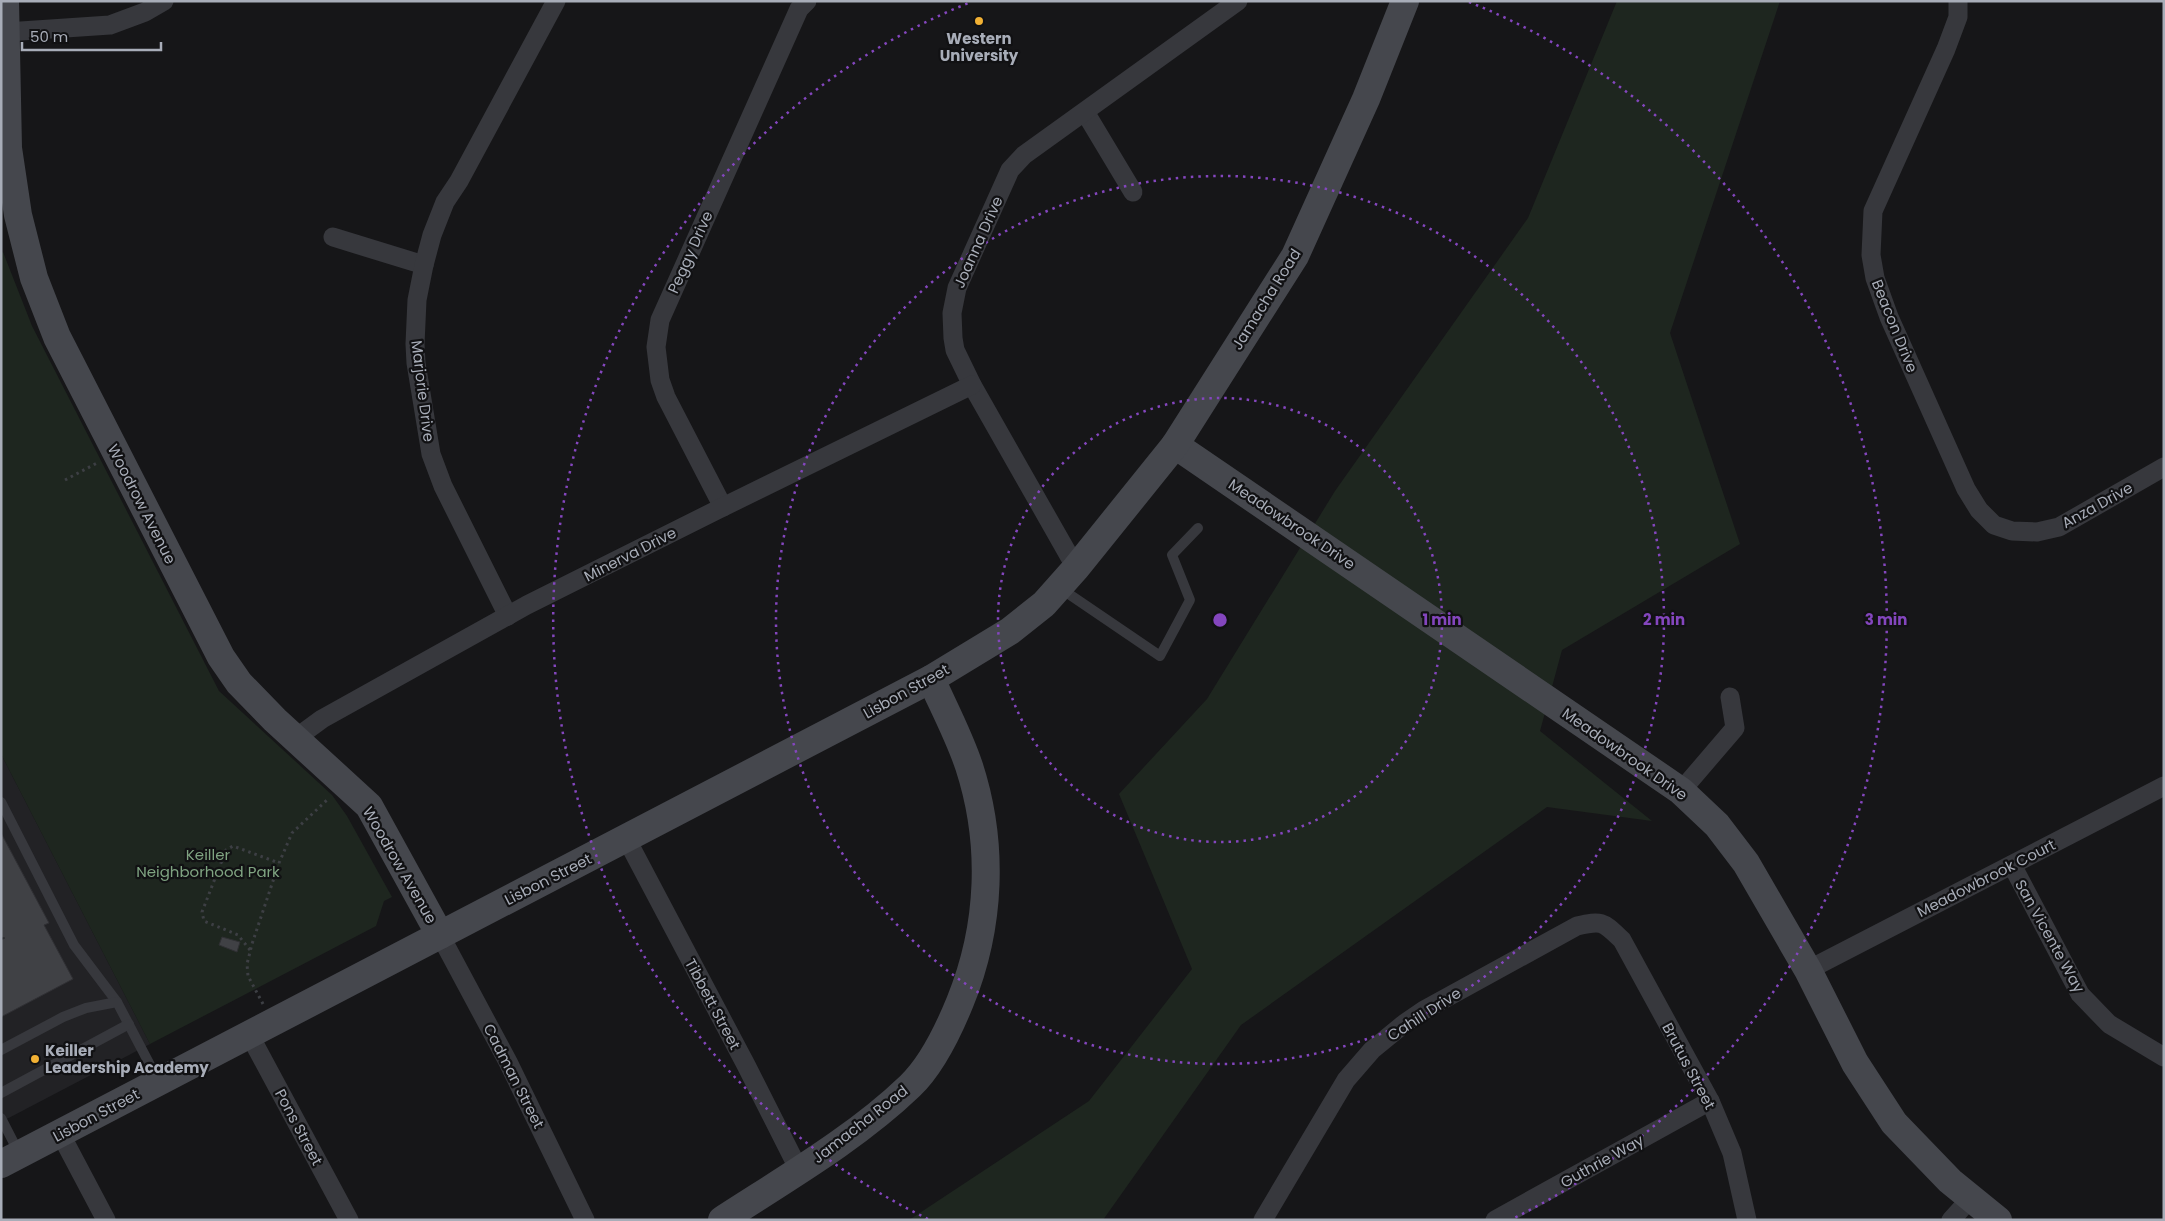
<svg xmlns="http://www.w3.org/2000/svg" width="2165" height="1221" font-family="Poppins,sans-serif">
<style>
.built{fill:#222225}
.green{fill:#1e261f}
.building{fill:#404145;stroke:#303034}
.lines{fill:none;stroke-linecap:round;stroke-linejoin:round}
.path{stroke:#3d3f44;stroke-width:3;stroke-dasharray:2.5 4;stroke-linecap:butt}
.lane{stroke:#37383d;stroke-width:10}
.street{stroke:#37383d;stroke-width:19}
.secondary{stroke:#45474d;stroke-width:28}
.ring{fill:none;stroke:#8446be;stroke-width:2.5;stroke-dasharray:2.5 5}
.poi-dot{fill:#f2b134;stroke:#111113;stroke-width:2}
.labels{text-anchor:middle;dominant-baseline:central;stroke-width:4.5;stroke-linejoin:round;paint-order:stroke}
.poi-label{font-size:15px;font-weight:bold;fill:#a8adb8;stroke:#111113}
.street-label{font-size:15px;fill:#a8adb8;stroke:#111113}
.park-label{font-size:15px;fill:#7fa381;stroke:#111113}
.centre{fill:#8446be;stroke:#111113;stroke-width:2.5}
.ring-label{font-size:15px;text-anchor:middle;font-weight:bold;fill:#8446be;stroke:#111113;stroke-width:4.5;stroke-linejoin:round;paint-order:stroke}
</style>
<rect width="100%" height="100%" fill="#161618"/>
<polygon class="built" points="1,754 150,1044 1,1122"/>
<g class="green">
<polygon points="1617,1 1780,1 1670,333 1740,544 1562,650 1540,731 1652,821 1547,807 1241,1025 1103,1220 909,1220 1089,1101 1192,969 1119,794 1207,699 1335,491 1528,218"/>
<polygon points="3,252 32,326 219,691 332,795 347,816 392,897 384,901 376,926 150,1044 1,754 1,253"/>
</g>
<g class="building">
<polygon points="1,833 49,923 44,925 73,979 1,1017 1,940 5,938 1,937"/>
<polygon points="222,937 240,942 237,952 219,945"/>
</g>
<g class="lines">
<g class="path">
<polyline points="65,480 97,463"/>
<polyline points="250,950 238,935 204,921 202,912 226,850 233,846 279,863"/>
<polyline points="263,1004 248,976 247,964 252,944 279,863 292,833 328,799"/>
</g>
<g class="lane">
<polyline points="1060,588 1160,656 1190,600 1172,555 1198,528"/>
<polyline points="1,802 74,945 117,1002"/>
<polyline points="1,1050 63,1017 86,1008 117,1002 159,1082"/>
<polyline points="1,1093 129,1024"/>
<polyline points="1,1118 19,1153"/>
</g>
<g class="street">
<polyline points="1958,1 1958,17 1946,49 1873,211 1871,255 1875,278 1889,317 1966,489 1979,510 1994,525 2012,531 2037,532 2059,527 2164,467"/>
<polyline points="6,32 110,25 145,12 164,1"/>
<polyline points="1085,112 1133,192"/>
<polyline points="333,237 424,265"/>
<polyline points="723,507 666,397 660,380 656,347 660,320 799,9 807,1"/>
<polyline points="1076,568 972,385 955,350 953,338 952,313 957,288 1010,170 1024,155 1238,1"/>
<polyline points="508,616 443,486 431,454 416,363 415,344 417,300 424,265 432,235 445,202 459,181 556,1"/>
<polyline points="296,738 322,719 527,605 719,509 972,385"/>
<polyline points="1681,791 1735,728 1730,697"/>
<polyline points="626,838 746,1065 799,1170"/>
<polyline points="2012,865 2080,994 2109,1024 2164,1057"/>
<polyline points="440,935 508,1062 585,1220"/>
<polyline points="1808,970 2164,786"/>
<polyline points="249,1034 349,1220"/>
<polyline points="60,1133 106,1220"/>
<path d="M1263,1220L1346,1080L1372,1050L1405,1023L1424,1010L1577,926C1603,920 1603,922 1622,940L1710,1101L1732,1153L1747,1220"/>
<polyline points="1495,1220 1710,1101"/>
<polyline points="1951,1220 1970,1199"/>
</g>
<g class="secondary">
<polyline points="5,1 8,148 18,215 34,278 57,337 221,657 239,683 275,720 369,806 440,935"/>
<polyline points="1175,445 1681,791 1717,825 1746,863 1808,970 1855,1063 1894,1123 1950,1181 1998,1220"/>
<polyline points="1,1164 931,679 1010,631 1044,604 1076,568 1175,445 1295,256 1366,99 1405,1"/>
<path d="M722,1220C785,1179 856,1138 910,1086C931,1066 949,1029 960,1002C991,926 994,843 969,766C959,736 944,708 931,679"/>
</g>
</g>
<g class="ring">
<circle cx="1220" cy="620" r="222"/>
<circle cx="1220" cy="620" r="444"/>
<path d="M928 1219A666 666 0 0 1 971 2M1469 2A666 666 0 0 1 1512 1219"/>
</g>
<g class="poi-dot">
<circle cx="979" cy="21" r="5"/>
<circle cx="35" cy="1059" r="5"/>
</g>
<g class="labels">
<g class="poi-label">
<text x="979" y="38">Western<tspan x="979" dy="17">University</tspan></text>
<text x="45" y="1050" text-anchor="start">Keiller<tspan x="45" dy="17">Leadership Academy</tspan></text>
</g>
<g class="street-label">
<text transform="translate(978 242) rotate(-66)">Joanna Drive</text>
<text transform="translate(690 252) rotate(-66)">Peggy Drive</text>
<text transform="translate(1266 299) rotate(-58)">Jamacha Road</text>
<text transform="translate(1895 326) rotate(68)">Beacon Drive</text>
<text transform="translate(423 391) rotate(83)">Marjorie Drive</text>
<text transform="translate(142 504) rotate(63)">Woodrow Avenue</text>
<text transform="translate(2097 505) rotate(-29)">Anza Drive</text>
<text transform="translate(1292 524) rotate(34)">Meadowbrook Drive</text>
<text transform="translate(630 554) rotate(-27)">Minerva Drive</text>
<text transform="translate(906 691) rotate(-29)">Lisbon Street</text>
<text transform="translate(1625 754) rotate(35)">Meadowbrook Drive</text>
<text transform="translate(400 865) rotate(60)">Woodrow Avenue</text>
<text transform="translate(1986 878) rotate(-27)">Meadowbrook Court</text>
<text transform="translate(548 879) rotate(-27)">Lisbon Street</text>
<text transform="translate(2050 936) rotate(61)">San Vicente Way</text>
<text transform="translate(713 1004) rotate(62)">Tibbett Street</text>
<text transform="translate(1424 1014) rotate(-33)">Cahill Drive</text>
<text transform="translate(1689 1066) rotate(62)">Brutus Street</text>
<text transform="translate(514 1076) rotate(63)">Cadman Street</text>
<text transform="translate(96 1115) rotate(-28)">Lisbon Street</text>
<text transform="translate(860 1124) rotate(-38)">Jamacha Road</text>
<text transform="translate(299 1127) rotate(62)">Pons Street</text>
<text transform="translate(1602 1161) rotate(-29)">Guthrie Way</text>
</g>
<g class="park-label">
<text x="208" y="854">Keiller<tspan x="208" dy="17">Neighborhood Park</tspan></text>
</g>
</g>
<circle cx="1220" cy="620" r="8" class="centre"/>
<g class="ring-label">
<text x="1442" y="625">1 min</text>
<text x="1664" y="625">2 min</text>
<text x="1886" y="625">3 min</text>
</g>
<rect width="2165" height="1221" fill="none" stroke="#a8adb8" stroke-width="5"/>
<path d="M22 42v8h139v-8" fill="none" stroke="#a8adb8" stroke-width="2.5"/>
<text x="30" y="42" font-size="15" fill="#a8adb8" stroke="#111113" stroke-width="4" paint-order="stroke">50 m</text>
</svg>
